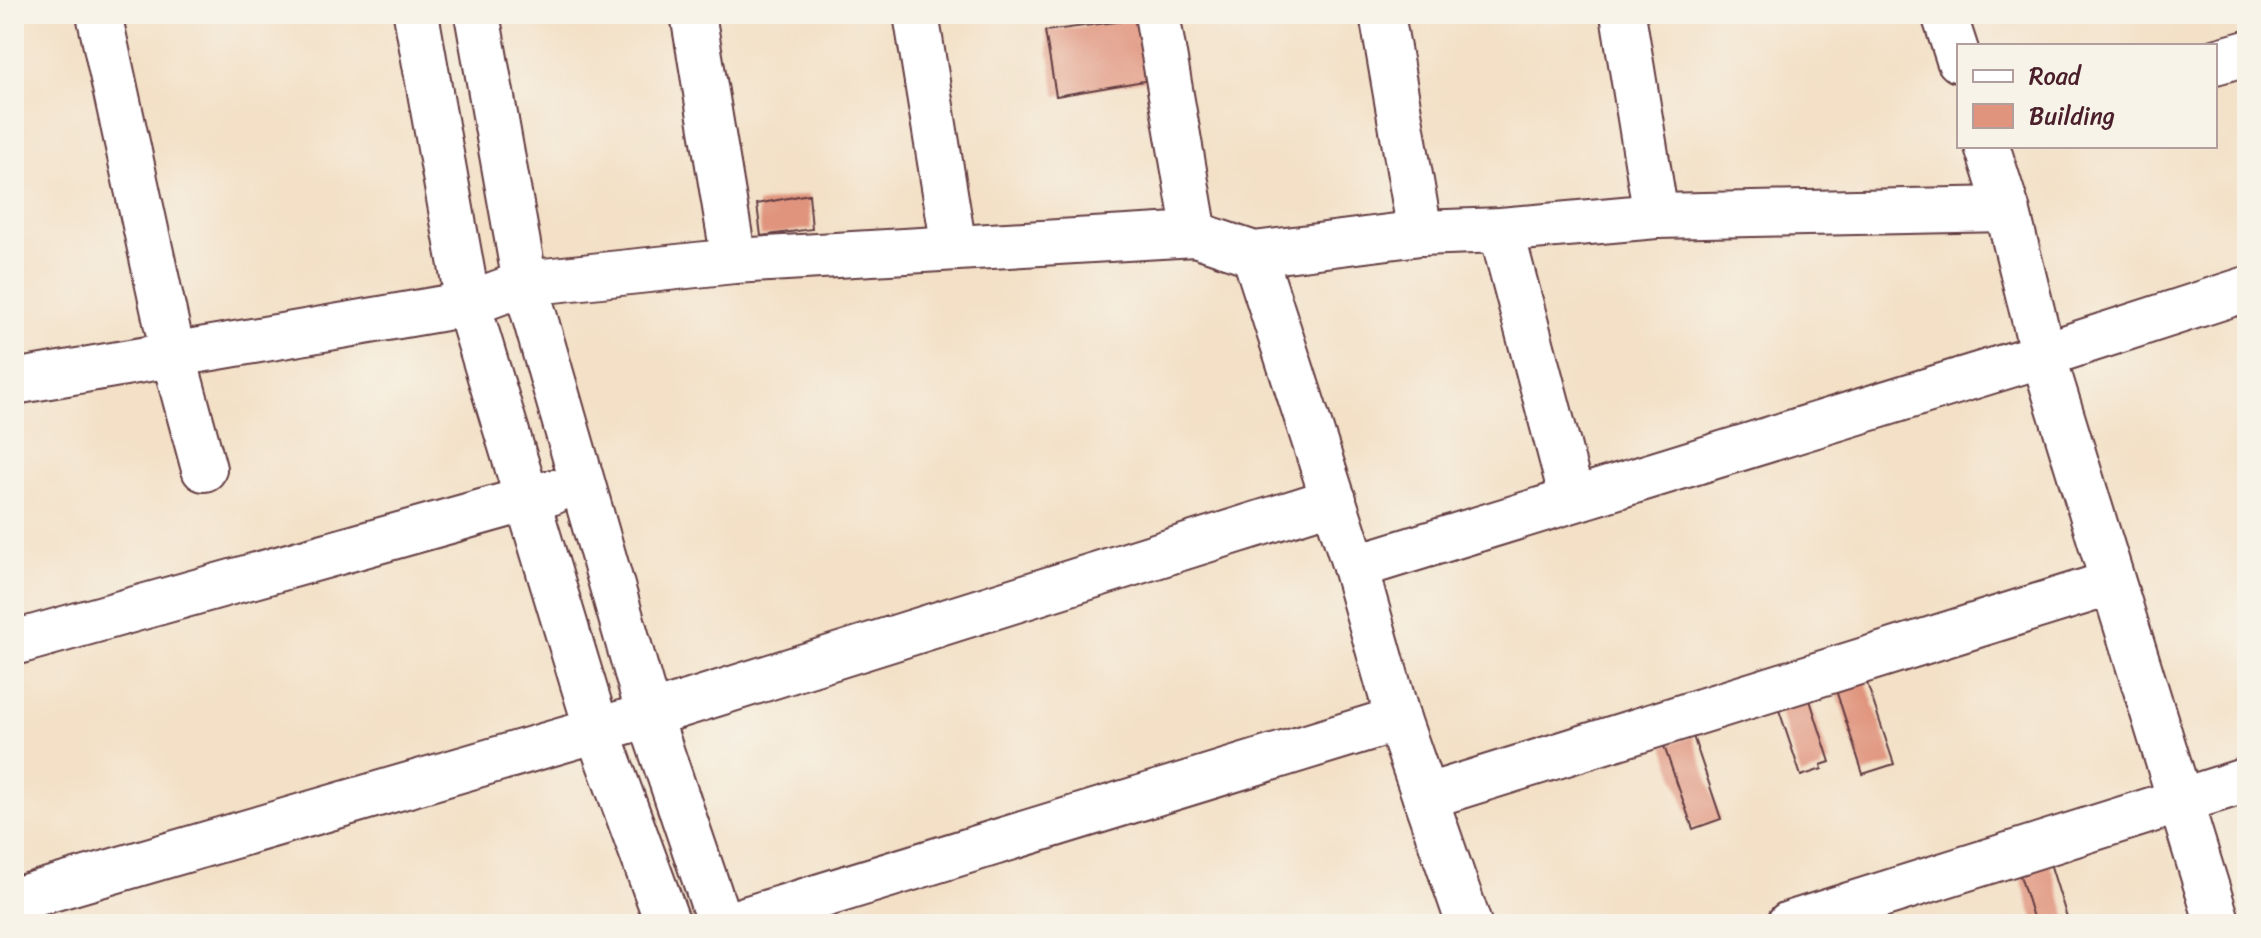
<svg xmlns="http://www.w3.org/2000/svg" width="2261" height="938" font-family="Sriracha,sans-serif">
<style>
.building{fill:#e0947e}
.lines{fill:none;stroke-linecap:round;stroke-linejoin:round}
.minor-casing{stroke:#633c42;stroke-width:48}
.minor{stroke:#fff;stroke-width:44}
</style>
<rect width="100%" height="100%" fill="#f7f3e8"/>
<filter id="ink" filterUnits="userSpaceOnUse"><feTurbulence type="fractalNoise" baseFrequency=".0125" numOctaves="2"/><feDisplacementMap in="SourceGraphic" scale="16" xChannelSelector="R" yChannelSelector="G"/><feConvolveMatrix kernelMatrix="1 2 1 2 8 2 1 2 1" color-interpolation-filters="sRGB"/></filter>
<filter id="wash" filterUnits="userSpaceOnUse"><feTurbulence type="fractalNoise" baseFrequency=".006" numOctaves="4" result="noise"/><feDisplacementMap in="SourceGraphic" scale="32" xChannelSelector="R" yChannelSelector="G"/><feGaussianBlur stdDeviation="1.8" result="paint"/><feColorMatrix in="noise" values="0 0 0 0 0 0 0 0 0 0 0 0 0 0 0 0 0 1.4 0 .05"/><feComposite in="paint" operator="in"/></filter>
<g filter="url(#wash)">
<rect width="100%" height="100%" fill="#f3e0c6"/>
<g id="blocks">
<g class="building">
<polygon points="1139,19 1150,80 1056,96 1045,31"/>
<polygon points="809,194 812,229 761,236 757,204"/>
<polygon points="1865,677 1894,764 1863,774 1835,687"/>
<polygon points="1808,694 1830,762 1821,765 1822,769 1801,776 1777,704"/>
<polygon points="1693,736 1721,819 1693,829 1664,746"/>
<polygon points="2049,860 2069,924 2035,924 2018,869"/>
</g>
</g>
</g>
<g filter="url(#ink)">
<use href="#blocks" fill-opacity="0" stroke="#633c42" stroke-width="2"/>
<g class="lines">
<defs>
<g id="minor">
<polyline points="99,14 173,354 204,469"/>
<polyline points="416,14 468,304 597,730 668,924"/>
<polyline points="477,14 525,283 649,715 720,924"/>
<polyline points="693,14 734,261"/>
<polyline points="916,14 954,248"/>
<polyline points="1157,14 1195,234"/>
<polyline points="1382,14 1420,233"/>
<polyline points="1623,14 1656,216"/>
<polyline points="1944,14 1959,60"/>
<polyline points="2215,62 2247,53"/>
<polyline points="1987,146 2007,209 2043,355 2218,924"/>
<polyline points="1501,230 1572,498"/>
<polyline points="1254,254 1355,567 1398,719 1469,924"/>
<polyline points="14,382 468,304 525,283 734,261 1195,234 1254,254 1420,233 1501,230 1656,216 2007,209"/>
<polyline points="1355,567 2043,355 2247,289"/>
<polyline points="14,643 553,492"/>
<polyline points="1425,797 2112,583"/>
<polyline points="14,900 649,715 1334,500"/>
<polyline points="729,924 1398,719"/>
<polyline points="1789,924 2247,780"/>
</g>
</defs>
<use href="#minor" class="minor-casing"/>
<use href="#minor" class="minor"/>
</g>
</g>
<rect width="2261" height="938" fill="none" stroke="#f7f3e8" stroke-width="48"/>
<rect x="1957" y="44" width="260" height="104" fill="#f7f3e8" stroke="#b29e9c" stroke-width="2"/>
<rect x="1973" y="70" width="40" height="12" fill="#ffffff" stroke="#b29e9c" stroke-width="2"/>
<text x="2029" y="84" font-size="24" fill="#4a1f2b">Road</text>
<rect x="1973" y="104" width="40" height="24" fill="#e0947e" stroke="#b29e9c" stroke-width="2"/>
<text x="2029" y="124" font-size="24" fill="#4a1f2b">Building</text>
</svg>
